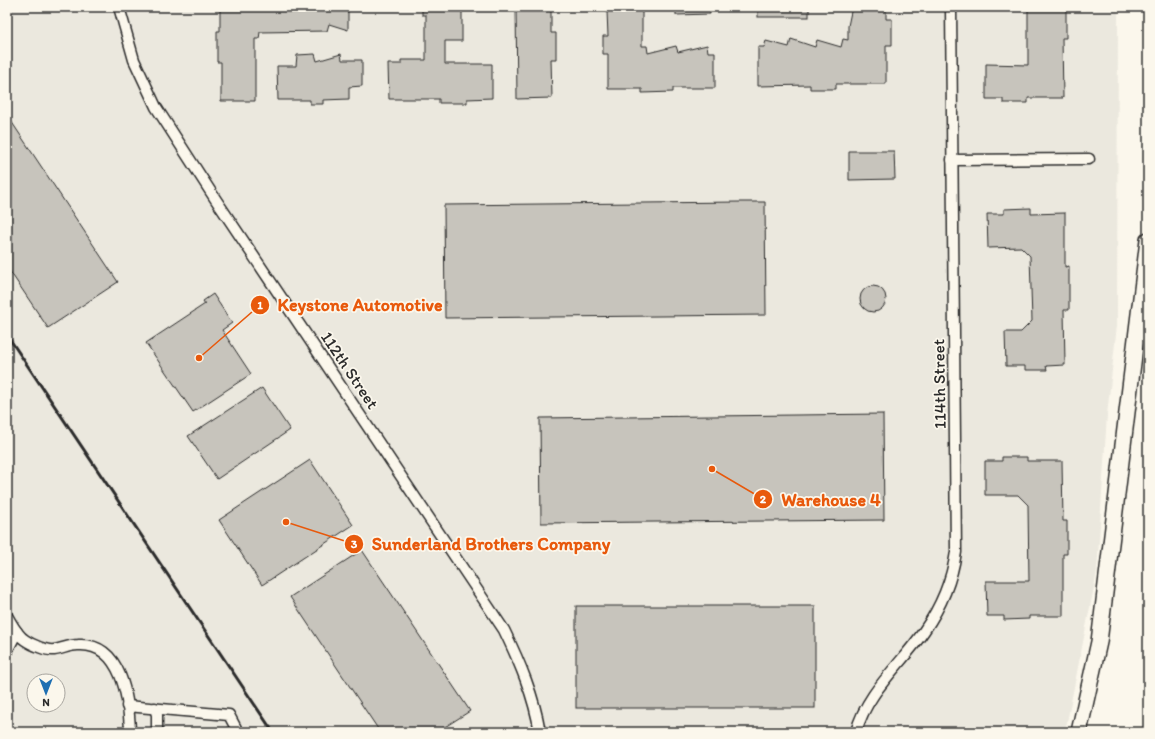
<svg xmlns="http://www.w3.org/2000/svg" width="1155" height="739" font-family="Itim,sans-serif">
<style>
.built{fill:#ebe8de;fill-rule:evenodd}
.building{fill:#c7c4bc;stroke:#2b2b2b}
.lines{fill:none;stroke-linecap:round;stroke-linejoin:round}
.minor-casing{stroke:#2b2b2b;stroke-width:13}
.highway-casing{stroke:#2b2b2b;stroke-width:18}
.minor{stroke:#fbf7ec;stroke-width:10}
.highway{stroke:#fbf7ec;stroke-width:15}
.rail{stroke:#2b2b2b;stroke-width:3}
.labels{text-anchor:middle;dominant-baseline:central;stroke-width:3.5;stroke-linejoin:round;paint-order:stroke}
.street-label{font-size:17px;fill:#2b2b2b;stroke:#fbf7ec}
.leader{fill:none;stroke:#e8590c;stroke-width:1.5}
.callout-dot{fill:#e8590c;stroke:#fbf7ec;stroke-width:1.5}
.mark-label{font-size:12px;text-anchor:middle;font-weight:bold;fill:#fff}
.callout-label{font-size:18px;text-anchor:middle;font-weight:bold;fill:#e8590c;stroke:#fbf7ec;stroke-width:3.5;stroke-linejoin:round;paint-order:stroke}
</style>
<rect width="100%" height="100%" fill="#fbf7ec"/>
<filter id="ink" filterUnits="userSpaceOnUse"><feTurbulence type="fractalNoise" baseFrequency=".025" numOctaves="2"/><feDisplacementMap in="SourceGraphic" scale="8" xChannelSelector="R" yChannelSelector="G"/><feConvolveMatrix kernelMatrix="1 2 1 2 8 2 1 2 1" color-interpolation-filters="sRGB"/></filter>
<g filter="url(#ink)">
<path class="built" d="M7,7H1118L1117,325L1107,415L1097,572L1065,732H7ZM34,681H58V705H34Z"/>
<g class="building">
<polygon points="220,7 348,7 348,30 329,24 327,31 260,32 259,39 255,39 255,101 221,101 221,62 217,62 217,31 220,31"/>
<polygon points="422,7 462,7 462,41 445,41 445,64 492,64 492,98 467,99 467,103 439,103 439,99 389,99 388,64 401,64 401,60 426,60 426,15 422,15"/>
<polygon points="516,7 551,7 551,33 556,33 556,59 551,59 552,98 517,99"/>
<polygon points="676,7 710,7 710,14 676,15"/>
<rect x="758" y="7" width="51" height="10"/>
<polygon points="852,7 886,7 886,19 892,19 892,45 886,45 886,84 836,84 836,89 810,89 810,85 758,86 758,47 764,47 766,41 789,47 791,39 815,47 817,40 841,47 843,39 848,40 848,26"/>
<polygon points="1028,7 1066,7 1066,38 1062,38 1063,98 1028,98 1028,103 1003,103 1003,99 986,99 986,64 1028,65"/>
<polygon points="642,10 642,46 647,46 648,53 676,46 678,52 707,45 708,52 715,52 715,88 673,88 673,92 642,93 642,89 608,89 608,54 603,54 603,36 608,36 607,11"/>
<polygon points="315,54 317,61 341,54 342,60 362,60 362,86 349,87 349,99 323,100 323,104 310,104 310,100 278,100 277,66 296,66 297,55"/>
<polygon points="7,115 118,282 48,328 7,267"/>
<polygon points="849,151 894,151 895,179 849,180"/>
<polygon points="740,202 765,202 766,315 445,318 444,205"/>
<polygon points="1031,208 1031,214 1065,213 1065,267 1069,266 1069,310 1064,310 1065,365 1046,366 1047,370 1025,370 1025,366 1006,366 1005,332 1021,332 1032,321 1030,256 1021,247 988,248 987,214 1004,214 1004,209"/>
<circle cx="873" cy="299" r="13"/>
<polygon points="213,294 232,323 222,330 251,374 193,412 146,343 205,304 203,301"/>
<polygon points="262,388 290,430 217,479 188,436"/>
<polygon points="883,414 884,520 541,523 540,418"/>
<polygon points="1002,457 1027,457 1027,461 1062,461 1063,521 1067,521 1067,554 1063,554 1063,616 1029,616 1029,619 1004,620 1004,616 987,616 986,581 1029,581 1028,505 1018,495 985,495 985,461 1002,461"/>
<polygon points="310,460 353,525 262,585 219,520"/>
<polygon points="362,550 470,711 437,732 380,732 290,597"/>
<rect x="576" y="606" width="239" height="102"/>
</g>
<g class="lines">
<defs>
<g id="minor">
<path d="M119,7L134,60L156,107L216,200L504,630C520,663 534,696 540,732"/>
<polyline points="952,160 1089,159"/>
<path d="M7,616C12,624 17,635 25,640C32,645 47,651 54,650C62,649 70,645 78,645C122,642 129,700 130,732"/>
<polyline points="7,651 17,632"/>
<polyline points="127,706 229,715 238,732"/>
<polyline points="155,708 157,715 157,732"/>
<path d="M856,732C867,691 901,665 924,631C940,608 952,580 956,552L951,7"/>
</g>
<polyline id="highway" points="1079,732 1099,642 1148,240"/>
</defs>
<use href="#minor" class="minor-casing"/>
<use href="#highway" class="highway-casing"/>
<use href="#minor" class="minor"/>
<use href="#highway" class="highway"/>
<polyline class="rail" points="7,335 273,732"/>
</g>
</g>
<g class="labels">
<g class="street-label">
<text transform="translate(350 370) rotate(56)">112th Street</text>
<text transform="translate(939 384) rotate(-91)">114th Street</text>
</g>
</g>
<path class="leader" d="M199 358L260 305M712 469L763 499M286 522L354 544"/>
<g class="callout-dot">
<circle cx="199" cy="358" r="4"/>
<circle cx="712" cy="469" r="4"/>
<circle cx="286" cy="522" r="4"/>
<circle cx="260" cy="305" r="10"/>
<circle cx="763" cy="499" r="10"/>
<circle cx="354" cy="544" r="10"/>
</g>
<g class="mark-label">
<text x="260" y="309">1</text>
<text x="763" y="503">2</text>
<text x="354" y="548">3</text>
</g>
<g class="callout-label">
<text x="360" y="311">Keystone Automotive</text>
<text x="831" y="506">Warehouse 4</text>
<text x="491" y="550">Sunderland Brothers Company</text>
</g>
<rect width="1155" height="739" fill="none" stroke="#fbf7ec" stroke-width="24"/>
<rect x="12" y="12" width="1131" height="715" fill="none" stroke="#2b2b2b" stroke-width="1.5" filter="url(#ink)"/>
<g transform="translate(46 693) rotate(180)"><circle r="19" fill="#fbf7ec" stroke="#a8a59f"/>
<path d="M0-3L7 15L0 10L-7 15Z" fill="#1f6fb2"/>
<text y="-6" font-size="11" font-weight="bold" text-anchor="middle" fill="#2b2b2b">N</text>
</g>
</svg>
